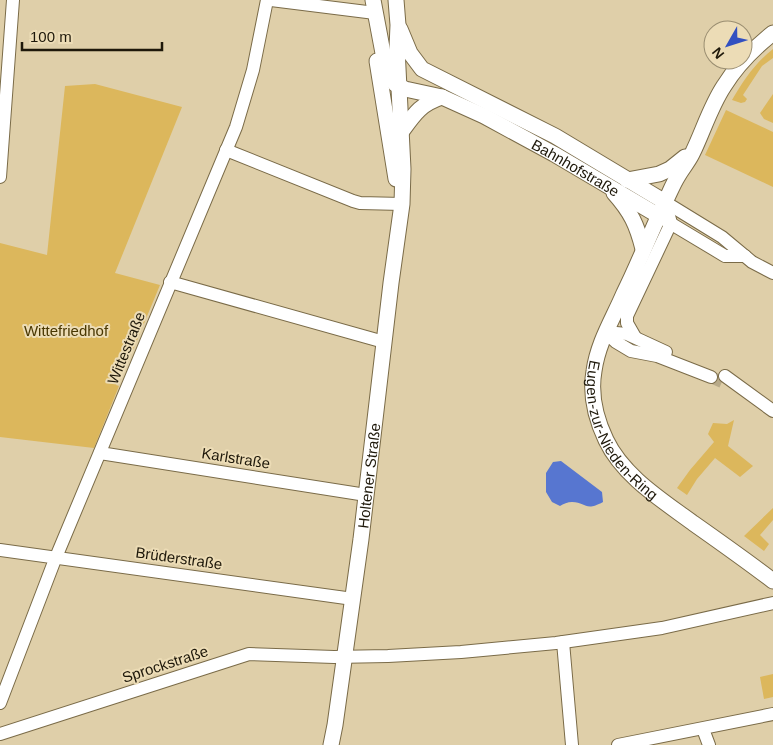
<svg xmlns="http://www.w3.org/2000/svg" width="773" height="745" font-family="Helvetica,sans-serif">
<style>
.green{fill:#dcb75c}
.water{fill:#5776d0}
.lines{fill:none;stroke-linecap:round;stroke-linejoin:round}
.minor-tunnel{stroke:#b8aa89;stroke-width:12;stroke-dasharray:12 6;stroke-linecap:butt}
.minor-casing{stroke:#7a6b48;stroke-width:14}
.major-casing{stroke:#7a6b48;stroke-width:17}
.minor{stroke:#fff;stroke-width:12}
.major{stroke:#fff;stroke-width:15}
.labels{text-anchor:middle;dominant-baseline:central;stroke-width:4;stroke-linejoin:round;paint-order:stroke}
.street-label{font-size:15px;fill:#1e180a;stroke:#ecdcb6}
.park-label{font-size:15px;fill:#493702;stroke:#ecdcb6}
</style>
<rect width="100%" height="100%" fill="#dfcfa9"/>
<g class="green">
<path d="M773,49V58L762,66L743,95L747,99L745,102L741,103L732,100C743,81 755,63 773,49Z"/>
<polygon points="95,84 182,107 115,273 160,285 133,350 131,350 117,383 116,385 119,386 94,448 0,437 0,243 47,255 65,86"/>
<polygon points="773,94 773,123 764,119 760,113"/>
<polygon points="726,110 773,132 773,187 705,155"/>
<polygon points="734,420 728,446 753,466 740,477 715,458 697,479 687,495 677,488 690,470 714,442 708,434 713,423 727,424"/>
<polygon points="773,508 773,520 760,535 769,544 764,551 744,536"/>
<polygon points="773,674 773,697 764,699 760,677"/>
</g>
<path class="water" d="M561,461L602,492L603,502C585,512 586,502 572,502C568,502 563,504 560,506L552,502L546,492V473L553,462Z"/>
<g class="lines">
<polyline class="minor-tunnel" points="711,377 722,382"/>
<defs>
<g id="minor">
<polyline points="271,0 375,13"/>
<polyline points="226,150 353,201 360,203 402,204"/>
<polyline points="0,177 13,0"/>
<polyline points="665,202 722,237 752,262 773,273"/>
<polyline points="665,220 725,256 745,256"/>
<polyline points="170,282 384,342"/>
<polyline points="605,332 616,342 631,351 657,356 711,377"/>
<polyline points="605,332 627,334 666,352"/>
<polyline points="635,337 627,323 627,316 671,223 665,202"/>
<polyline points="725,376 773,411"/>
<polyline points="100,453 366,495"/>
<polyline points="0,550 353,599"/>
<polyline points="563,642 572,745"/>
<polyline points="0,703 54,562 236,127 253,70 267,0"/>
<polyline points="703,729 709,745"/>
<polyline points="0,734 249,654 334,657 388,656 461,652 556,643 662,628 773,603"/>
<polyline points="618,745 773,714"/>
</g>
<g id="major">
<path id="s1" d="M373,0L386,69L395,84L405,89L442,97L484,116L554,154L659,216"/>
<polyline points="400,29 410,53 422,69 555,136 665,202"/>
<path id="s2" d="M773,33C754,48 737,65 724,86C710,107 703,132 692,154C688,162 682,169 678,176C673,184 670,192 666,200C651,231 639,263 624,293C613,319 598,342 594,371C590,394 596,419 606,440C623,476 662,500 693,523C720,542 747,561 773,581"/>
<polyline points="377,61 396,179"/>
<path d="M402,131C415,113 421,104 442,97"/>
<polyline points="627,180 659,174 670,169 685,157"/>
<path d="M614,193C631,212 637,225 643,249"/>
<path id="s3" d="M331,745L335,725L361,539L391,283L402,204L403,169L397,48L398,25L396,0"/>
</g>
</defs>
<use href="#minor" class="minor-casing"/>
<use href="#major" class="major-casing"/>
<use href="#minor" class="minor"/>
<use href="#major" class="major"/>
</g>
<g class="labels">
<g class="street-label">
<text stroke="none"><textPath href="#s1" startOffset="288">Bahnhofstraße</textPath></text>
<text transform="translate(126 348) rotate(-68)">Wittestraße</text>
<text stroke="none"><textPath href="#s2" startOffset="455">Eugen-zur-Nieden-Ring</textPath></text>
<text transform="translate(236 458) rotate(9)">Karlstraße</text>
<text stroke="none"><textPath href="#s3" startOffset="272">Holtener Straße</textPath></text>
<text transform="translate(179 558) rotate(8)">Brüderstraße</text>
<text transform="translate(165 664) rotate(-18)">Sprockstraße</text>
</g>
<g class="park-label">
<text x="66" y="330">Wittefriedhof</text>
</g>
</g>
<g transform="translate(728 45) rotate(231)"><circle r="24" fill="#ecdcb6" stroke="#9a8e71"/>
<path d="M0-4L9 19L0 12L-9 19Z" fill="#3250c1"/>
<text y="-8" font-size="14" font-weight="bold" text-anchor="middle" fill="#1e180a">N</text>
</g>
<path d="M22 42v8h140v-8" fill="none" stroke="#1e180a" stroke-width="2.5"/>
<text x="30" y="42" font-size="15" fill="#1e180a" stroke="#ecdcb6" stroke-width="4" paint-order="stroke">100 m</text>
</svg>
